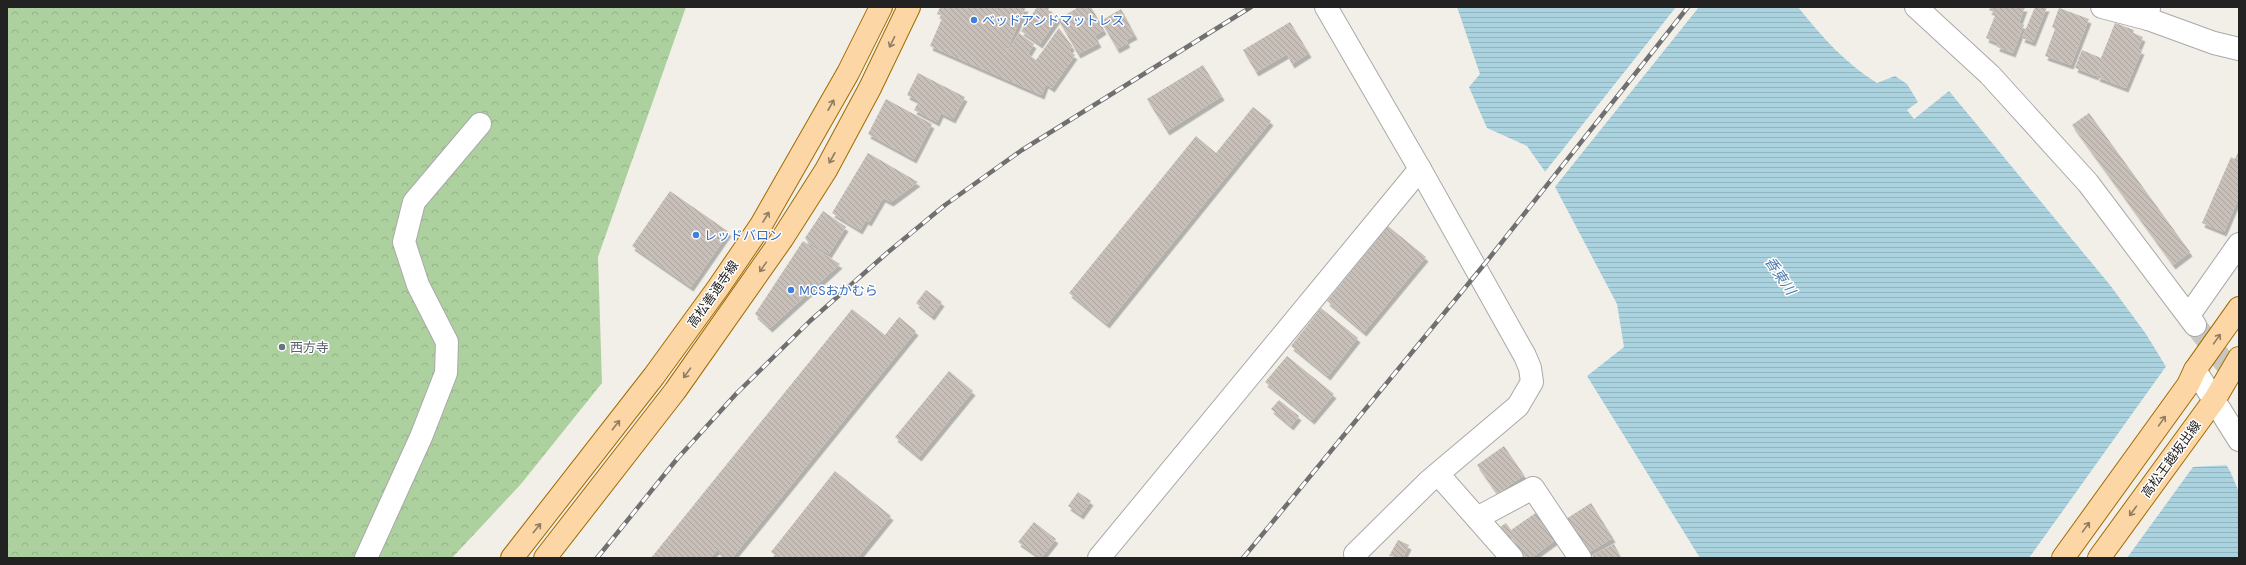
<svg xmlns="http://www.w3.org/2000/svg" width="2246" height="565" font-family="Karla,'Noto Sans JP',sans-serif">
<style>
.forest{fill:url(#forest-crowns)}
.water{fill:url(#water-rules)}
.pier{fill:#f2efe9}
.building{fill:url(#building-back-hatch);filter:url(#shadow)}
.lines{fill:none;stroke-linecap:round;stroke-linejoin:round}
.minor-tunnel{stroke:#c8c6c1;stroke-width:22;stroke-dasharray:22 11;stroke-linecap:butt}
.minor-casing{stroke:#a9a9a9;stroke-width:24}
.tertiary-casing{stroke:#a9a9a9;stroke-width:24}
.primary-casing{stroke:#a06b00;stroke-width:24}
.minor{stroke:#fff;stroke-width:22}
.tertiary{stroke:#fff;stroke-width:22}
.primary{stroke:#fcd6a4;stroke-width:22}
.rail-casing{stroke:#707070;stroke-width:4.5}
.rail{stroke:#fff;stroke-width:3;stroke-dasharray:9;stroke-linecap:butt}
.oneway{stroke:#8f7c63}
.shop-dot{fill:#3f7fe0;stroke:#fff;stroke-width:1.5}
.worship-dot{fill:#6b7280;stroke:#fff;stroke-width:1.5}
.labels{text-anchor:middle;dominant-baseline:central;stroke-width:3;stroke-linejoin:round;paint-order:stroke}
.shop-label{font-size:13px;fill:#366cbe;stroke:#fff;text-anchor:start}
.street-label{font-size:13px;fill:#222;stroke:#fff}
.worship-label{font-size:13px;fill:#5b616d;stroke:#fff;text-anchor:start}
.water-label{font-size:14px;font-style:italic;fill:#4a7aab;stroke:#fff}
</style>
<defs>
<pattern id="forest-crowns" width="20" height="18" patternUnits="userSpaceOnUse"><rect width="20" height="18" fill="#add19e"/><path d="M2 6a3 3 0 1 1 6 0M12 15a3 3 0 1 1 6 0" fill="none" stroke="#95b388"/></pattern>
<pattern id="water-rules" width="6" height="5" patternUnits="userSpaceOnUse"><rect width="6" height="5" fill="#aad3df"/><path d="M0 2.5h6" fill="none" stroke="#92b5bf"/></pattern>
<pattern id="building-back-hatch" width="6" height="6" patternUnits="userSpaceOnUse"><rect width="6" height="6" fill="#c7bfb8"/><path d="M-1 5l2 2M0 0l6 6M5-1l2 2" fill="none" stroke="#aba49e"/></pattern>
<filter id="shadow"><feDropShadow dx="2.5" dy="4.5" stdDeviation="0" flood-color="#0004"/></filter>
</defs>
<rect width="100%" height="100%" fill="#f2efe9"/>
<polygon class="forest" points="7,7 686,7 598,257 602,383 521,484 452,558 7,558"/>
<path class="water" d="M1457,7H1798C1821,36 1845,63 1877,83L1895,76L1907,84L1918,102L1907,110L1914,119L1949,91L2110,285L2146,334L2230,471L2239,492V558H1700L1587,376L1624,347L1617,304L1553,183L1527,146L1487,128L1469,87L1480,74Z"/>
<g class="pier">
<polygon points="1676,7 1699,7 1554,188 1544,173"/>
<polygon points="2167,365 2229,465 2193,467 2127,558 2029,558"/>
</g>
<g class="building">
<polygon points="940,7 1026,7 1004,56 1019,33 1034,44 1028,54 1036,60 1059,28 1072,46 1069,51 1075,55 1052,88 1046,84 1042,95 930,46 943,16 937,14"/>
<polygon points="1037,7 1050,7 1048,10 1058,18 1040,44 1021,31"/>
<polygon points="1079,7 1091,7 1104,30 1095,36 1099,43 1078,54 1058,19"/>
<polygon points="1991,7 2025,7 2019,23 2024,25 2013,53 1997,47 1998,43 1986,38 1996,13 1989,10"/>
<polygon points="2035,7 2047,7 2033,42 2022,38"/>
<polygon points="2059,8 2089,19 2071,65 2045,56 2055,29 2052,27"/>
<polygon points="1121,9 1135,35 1126,40 1128,43 1117,49 1101,21"/>
<polygon points="1290,22 1309,53 1292,64 1287,54 1256,72 1243,50"/>
<polygon points="2115,23 2134,30 2133,33 2143,37 2138,49 2142,50 2126,88 2097,77 2104,61 2096,76 2075,68 2082,50 2101,58"/>
<polygon points="1203,65 1222,96 1167,131 1147,99"/>
<polygon points="918,73 965,97 953,119 941,113 937,122 914,110 919,101 907,95"/>
<polygon points="886,99 932,124 914,159 868,134"/>
<polygon points="1253,107 1271,121 1107,324 1069,293 1196,136 1216,153"/>
<polygon points="2089,113 2190,252 2173,265 2072,125"/>
<polygon points="2239,150 2239,197 2224,232 2202,223 2231,157 2235,159"/>
<polygon points="868,153 918,182 891,202 883,198 869,222 866,220 860,230 832,213"/>
<polygon points="670,191 729,232 691,287 632,246"/>
<polygon points="823,211 846,227 829,254 808,242 805,238"/>
<polygon points="1388,226 1426,257 1364,332 1327,301"/>
<polygon points="803,241 840,264 770,328 755,314"/>
<polygon points="926,290 942,302 932,316 916,303"/>
<polygon points="1321,308 1358,338 1328,376 1291,346"/>
<polygon points="852,309 885,335 899,317 916,331 732,558 726,558 717,550 710,558 651,558"/>
<polygon points="1287,356 1334,394 1312,420 1265,382"/>
<polygon points="949,371 973,391 919,457 895,437"/>
<polygon points="1279,400 1299,416 1291,426 1271,409"/>
<polygon points="1504,446 1524,475 1497,494 1477,465"/>
<polygon points="835,471 891,516 857,558 779,558 771,552"/>
<polygon points="1078,492 1091,501 1081,515 1068,506"/>
<polygon points="1591,503 1613,538 1589,552 1566,519"/>
<polygon points="1537,512 1557,539 1531,558 1526,558 1509,534 1506,537 1499,528 1506,523 1511,530"/>
<polygon points="1034,522 1056,539 1041,558 1018,542"/>
<polygon points="1398,540 1409,545 1403,558 1389,556"/>
<polygon points="1614,544 1621,558 1594,558 1592,555"/>
</g>
<g class="lines">
<polyline class="minor-tunnel" points="2195,325 2239,381"/>
<defs>
<g id="minor">
<polyline points="1916,7 1990,75 2088,183 2195,325"/>
<polyline points="2102,7 2148,19"/>
<polyline points="2149,7 2148,19 2214,43 2239,49"/>
<polyline points="2189,315 2239,244"/>
<polyline points="1438,474 1512,558"/>
<polyline points="1477,518 1533,488 1580,558"/>
<polyline points="366,558 421,437 446,373 447,342 418,285 404,242 414,202 480,124"/>
<polyline points="1099,558 1420,169"/>
</g>
<g id="tertiary">
<polyline points="1326,7 1420,169 1525,356 1530,368 1532,382 1518,406 1428,482 1355,554"/>
<polyline points="2195,370 2239,440"/>
</g>
<g id="primary">
<polyline points="512,558 654,376 718,288 761,225 848,73 881,7"/>
<polyline points="545,558 675,391 782,239 826,170 870,88 909,7"/>
<polyline points="2063,558 2188,385 2195,370 2239,308"/>
<polyline points="2099,558 2215,399 2239,358"/>
</g>
</defs>
<use href="#minor" class="minor-casing"/>
<use href="#tertiary" class="tertiary-casing"/>
<use href="#primary" class="primary-casing"/>
<use href="#minor" class="minor"/>
<use href="#tertiary" class="tertiary"/>
<use href="#primary" class="primary"/>
<defs>
<g id="rail">
<polyline points="597,558 677,459 736,394 810,321 887,253 945,205 1022,150 1251,7"/>
<polyline points="1243,558 1487,261 1688,7"/>
</g>
</defs>
<use href="#rail" class="rail-casing"/>
<use href="#rail" class="rail"/>
</g>
<defs><path id="oneway-shaft" d="M-6 0H5M1.5-3L5.5 0L1.5 3" fill="none" stroke-width="1.6" stroke-linecap="round" stroke-linejoin="round"/></defs>
<g class="oneway">
<use href="#oneway-shaft" transform="translate(892 42) rotate(116)"/>
<use href="#oneway-shaft" transform="translate(831 105) rotate(-61)"/>
<use href="#oneway-shaft" transform="translate(832 158) rotate(119)"/>
<use href="#oneway-shaft" transform="translate(766 217) rotate(-59)"/>
<use href="#oneway-shaft" transform="translate(763 267) rotate(125)"/>
<use href="#oneway-shaft" transform="translate(2217 339) rotate(-55)"/>
<use href="#oneway-shaft" transform="translate(687 373) rotate(126)"/>
<use href="#oneway-shaft" transform="translate(2162 421) rotate(-55)"/>
<use href="#oneway-shaft" transform="translate(616 425) rotate(-52)"/>
<use href="#oneway-shaft" transform="translate(2133 511) rotate(126)"/>
<use href="#oneway-shaft" transform="translate(2086 527) rotate(-54)"/>
<use href="#oneway-shaft" transform="translate(537 528) rotate(-51)"/>
</g>
<g class="shop-dot">
<circle cx="974" cy="20" r="4"/>
<circle cx="696" cy="235" r="4"/>
<circle cx="791" cy="290" r="4"/>
</g>
<circle class="worship-dot" cx="282" cy="347" r="4"/>
<g class="labels">
<g class="shop-label">
<text x="982" y="20">ベッドアンドマットレス</text>
<text x="704" y="235">レッドバロン</text>
<text x="799" y="290">MCSおかむら</text>
</g>
<g class="street-label">
<text transform="translate(713 294) rotate(-55)">高松善通寺線</text>
<text transform="translate(2171 459) rotate(-54)">高松王越坂出線</text>
</g>
<g class="worship-label">
<text x="290" y="347">西方寺</text>
</g>
<g class="water-label">
<text transform="translate(1780 276) rotate(56)">香東川</text>
</g>
</g>
<rect width="2246" height="565" fill="none" stroke="#222222" stroke-width="16"/>
</svg>
